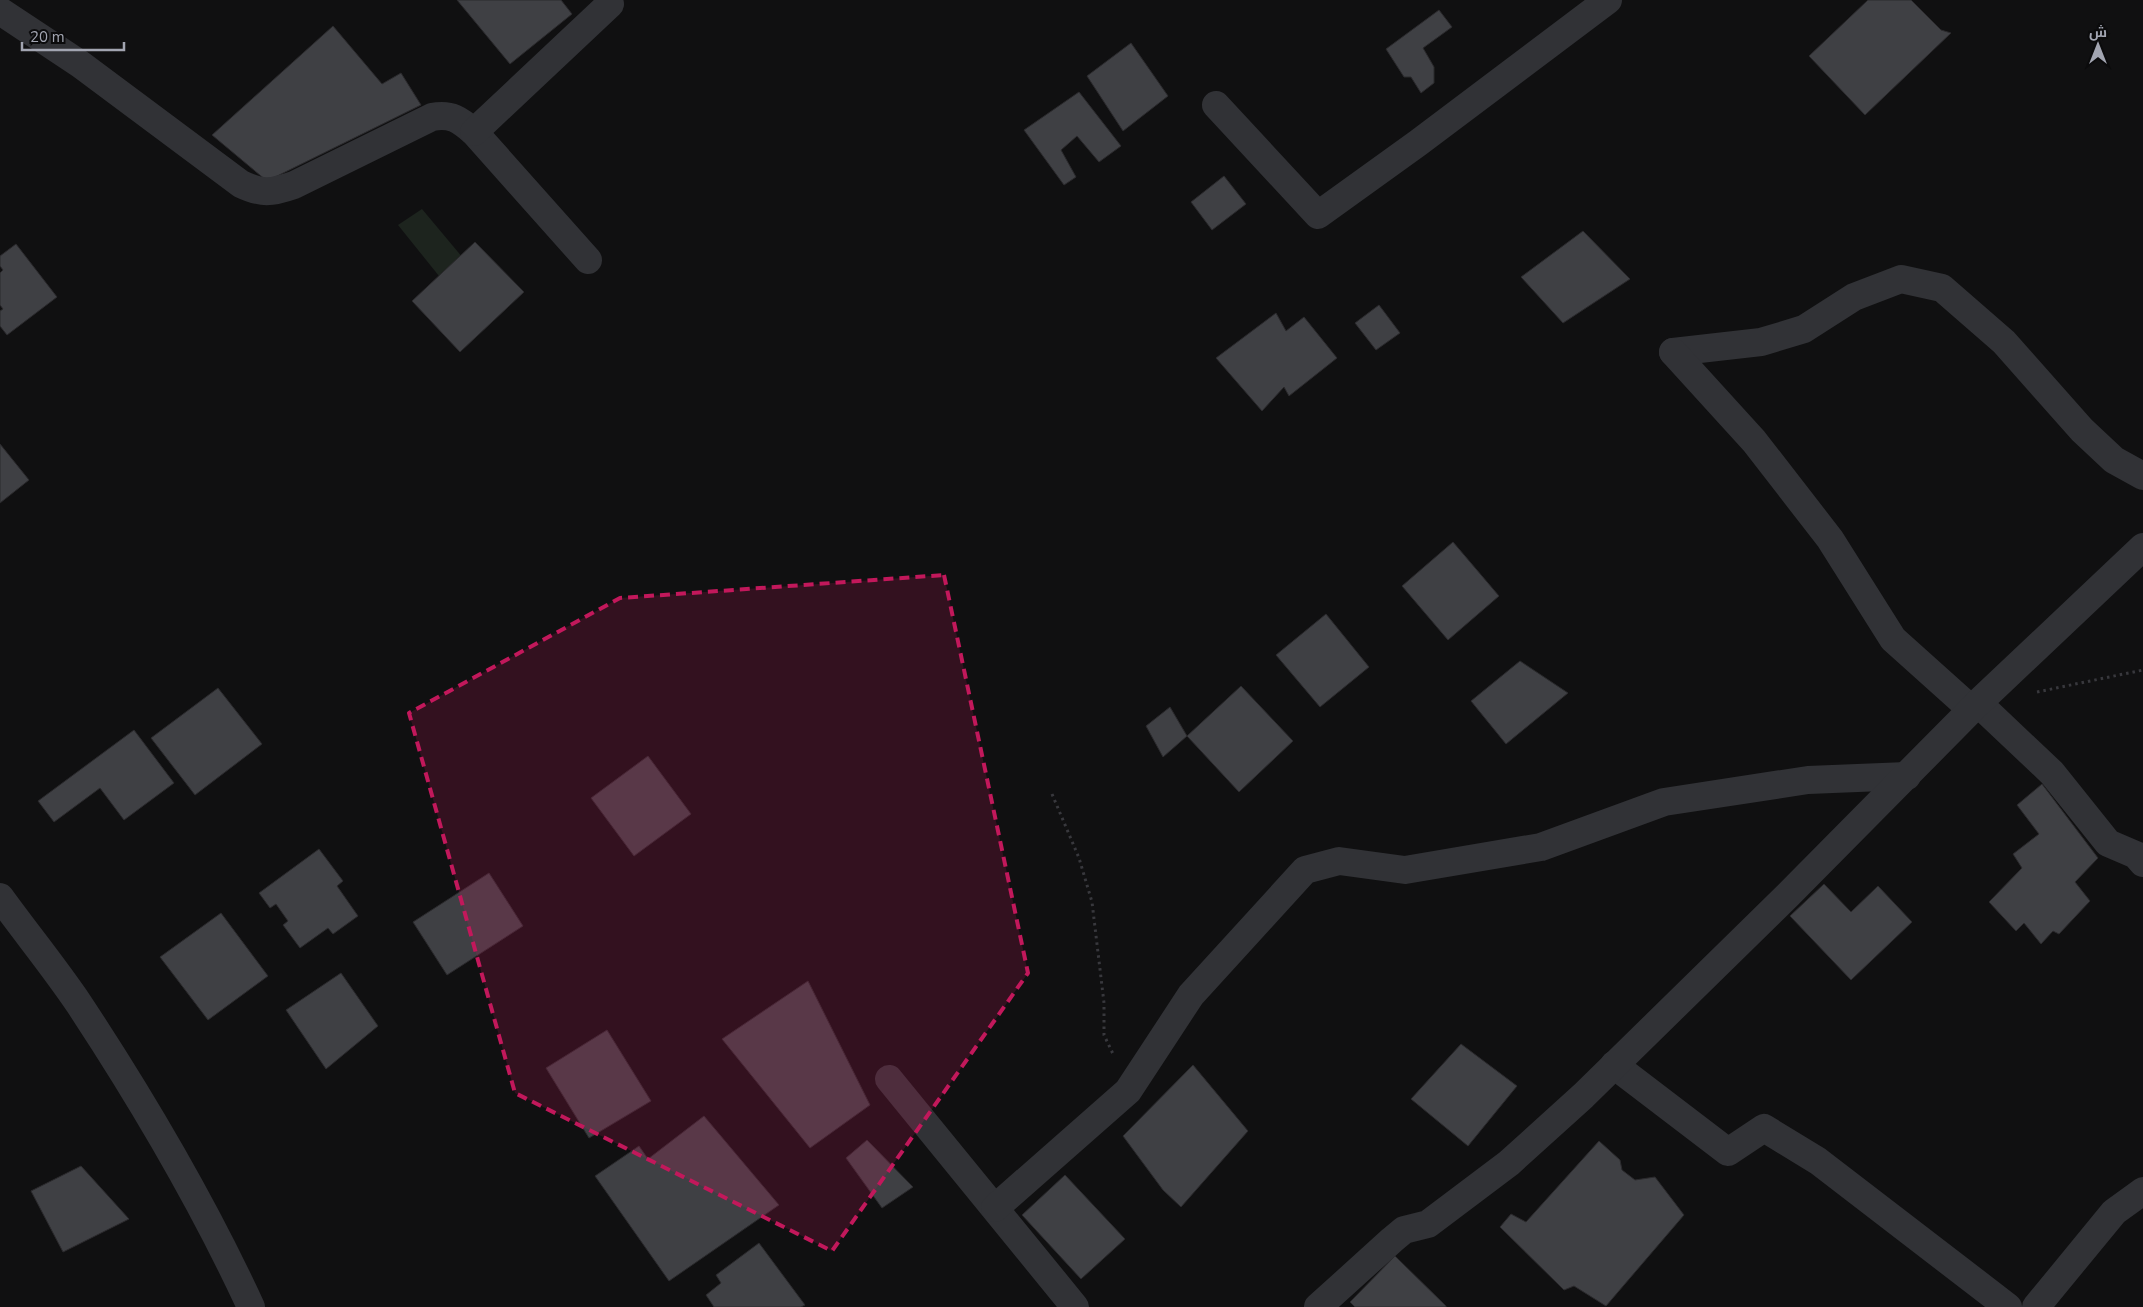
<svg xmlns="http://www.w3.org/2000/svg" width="2143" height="1307" font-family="'Nunito Sans',Cairo,sans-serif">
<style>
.green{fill:#1d241e}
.building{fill:#3f4044;stroke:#2b2a2d}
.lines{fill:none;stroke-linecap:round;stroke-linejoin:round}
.path{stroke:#38383d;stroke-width:3;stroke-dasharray:2.5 4;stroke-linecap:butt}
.minor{stroke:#313236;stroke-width:28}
.marked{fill:#c2185b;fill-opacity:0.2;stroke:#c2185b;stroke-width:4;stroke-dasharray:10 6;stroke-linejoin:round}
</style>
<rect width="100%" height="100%" fill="#101011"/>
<polygon class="green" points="422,209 463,258 439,276 398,225"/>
<g class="building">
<polygon points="457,0 561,0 572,14 510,64"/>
<polygon points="1868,0 1911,0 1941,30 1951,33 1865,115 1809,56"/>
<polygon points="1439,10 1452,27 1423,48 1434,67 1434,83 1421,93 1411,77 1404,77 1386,49"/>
<polygon points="333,26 382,84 401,73 421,105 267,181 212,135"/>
<polygon points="1131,43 1168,96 1123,131 1087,76"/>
<polygon points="1079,92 1121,146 1099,162 1077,136 1061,150 1076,177 1064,185 1024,130"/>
<polygon points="1224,176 1246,204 1212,230 1191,202"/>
<polygon points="1583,231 1630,279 1563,323 1521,277"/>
<polygon points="475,242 524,292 460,352 412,301"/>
<polygon points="16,244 57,297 7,335 0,326 0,311 3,309 0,305 0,273 3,270 0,266 0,256"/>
<polygon points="1379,305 1400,333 1376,350 1355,323"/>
<polygon points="1276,313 1286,331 1304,317 1337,358 1289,396 1284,387 1262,411 1216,358"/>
<polygon points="0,444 29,480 0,503"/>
<polygon points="1453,542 1499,596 1448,640 1402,586"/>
<polygon points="1326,614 1369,667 1320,707 1276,655"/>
<polygon points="1520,661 1568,693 1506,744 1471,701"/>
<polygon points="1241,686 1293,741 1239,792 1187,736"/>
<polygon points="218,688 262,744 195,795 151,738"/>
<polygon points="1170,707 1187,736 1163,757 1146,726"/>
<polygon points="134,730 174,783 124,820 100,788 54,822 38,801"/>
<polygon points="648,756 691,814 634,856 591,798"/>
<polygon points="2042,784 2098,858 2075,882 2090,901 2059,934 2053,931 2041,944 2024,923 2016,931 1989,902 2022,868 2013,854 2039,834 2017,805"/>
<polygon points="319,849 343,881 337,886 358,916 333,934 328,928 300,948 283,925 288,921 276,904 270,908 259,893"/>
<polygon points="489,873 523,926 447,975 413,922"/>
<polygon points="1824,884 1851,912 1878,886 1912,922 1851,980 1790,916"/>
<polygon points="221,913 268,976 208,1020 160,957"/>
<polygon points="341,973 378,1026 326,1069 286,1010"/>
<polygon points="808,981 870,1105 810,1148 722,1039"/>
<polygon points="607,1030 651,1101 589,1138 546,1068"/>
<polygon points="1461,1044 1517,1086 1468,1146 1411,1099"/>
<polygon points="1193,1065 1248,1131 1181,1207 1163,1190 1123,1136"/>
<polygon points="704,1116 779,1205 669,1281 595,1176 639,1146 648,1159"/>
<polygon points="867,1140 913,1187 882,1208 846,1158"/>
<polygon points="1599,1141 1620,1160 1622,1170 1635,1180 1655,1177 1684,1215 1606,1306 1574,1286 1564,1290 1500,1227 1511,1214 1526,1222"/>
<polygon points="81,1166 129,1219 63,1252 31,1191"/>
<polygon points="1065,1175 1125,1239 1081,1279 1022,1215"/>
<polygon points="759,1243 805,1305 801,1307 714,1307 706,1295 721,1283 716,1275"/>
<polygon points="1395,1256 1446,1306 1446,1307 1355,1307 1350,1302"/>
</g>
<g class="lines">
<g class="path">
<polyline points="2037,692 2143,670"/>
<polyline points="1052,794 1079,858 1092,902 1104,1003 1104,1035 1114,1056"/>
</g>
<g class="minor">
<path d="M0,11L80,64L241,184C262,194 271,193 294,185L432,117C451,113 460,120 474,132L588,260"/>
<polyline points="1216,105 1318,215 1418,143 1608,0"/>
<polyline points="474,132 610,4 608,0"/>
<polyline points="1673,352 1761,342 1804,329 1854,297 1901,279 1942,288 2004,342 2082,430 2114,460 2143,476"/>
<polyline points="1673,352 1754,441 1830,539 1893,639 1971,709"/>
<polyline points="1978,703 2052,773 2108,843 2136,855 2143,863"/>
<path d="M0,897C26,933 54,967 79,1004C143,1101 202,1201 251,1307"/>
<polyline points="1614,1065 1728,1152 1764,1128 1818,1161 2008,1307"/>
<polyline points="889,1079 1075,1307"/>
<polyline points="995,1208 1128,1091 1191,995 1305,870 1339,861 1405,870 1541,847 1664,802 1808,780 1907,776"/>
<polyline points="1318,1307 1392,1240 1404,1230 1428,1224 1509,1163 1583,1096 1788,895 1978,703 2143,547"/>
<polyline points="2036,1307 2114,1212 2143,1191"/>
</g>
</g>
<path class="marked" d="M944,575L1028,973L832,1251L515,1093L409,713L620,598Z"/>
<g transform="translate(2098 45)" stroke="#0b0b0c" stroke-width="4" paint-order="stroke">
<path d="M0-4L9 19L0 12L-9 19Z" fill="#a2a5b1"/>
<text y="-8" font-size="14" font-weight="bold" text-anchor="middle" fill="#a2a5b1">ش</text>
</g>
<path d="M22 42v8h102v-8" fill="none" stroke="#a2a5b1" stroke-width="2.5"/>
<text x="30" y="42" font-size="15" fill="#a2a5b1" stroke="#0b0b0c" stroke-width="4" paint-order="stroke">20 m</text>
</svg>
